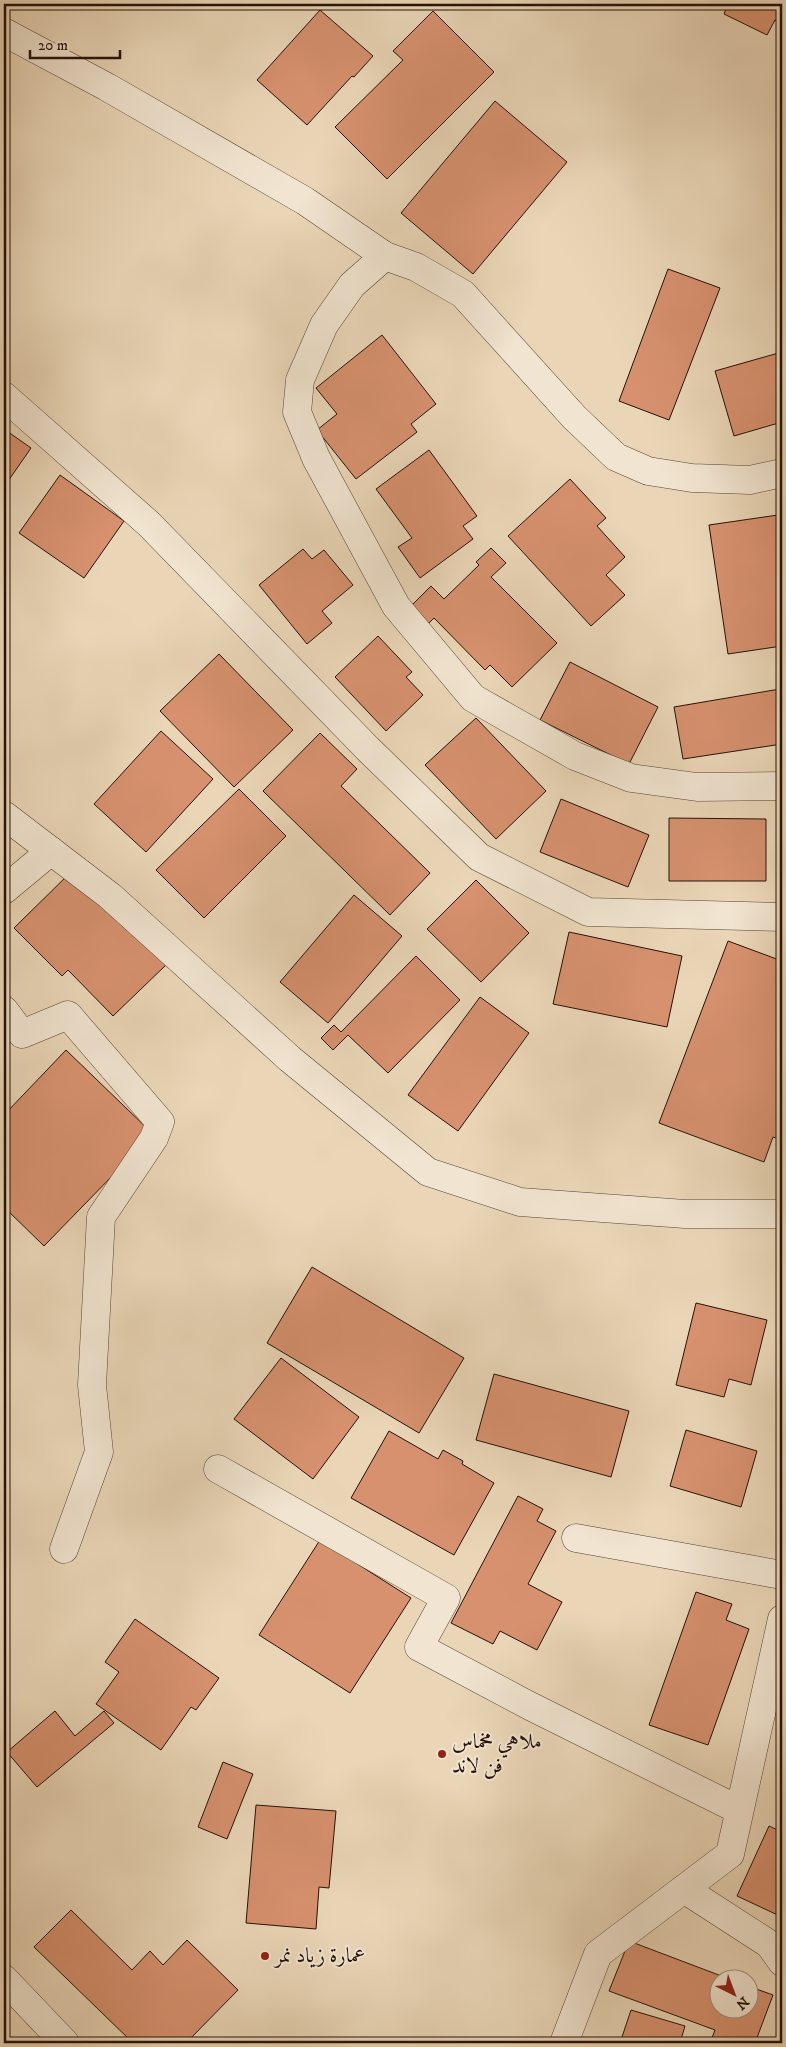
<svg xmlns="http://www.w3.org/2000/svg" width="786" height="2047" font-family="'IM FELL DW Pica',Amiri,serif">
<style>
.building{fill:#d7916f;stroke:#241108}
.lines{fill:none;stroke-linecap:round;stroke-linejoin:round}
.minor-casing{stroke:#564234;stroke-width:29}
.minor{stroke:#f1e4d0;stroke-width:28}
.poi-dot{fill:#8f2418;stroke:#f1e4d0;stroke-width:2}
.labels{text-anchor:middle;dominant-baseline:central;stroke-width:4;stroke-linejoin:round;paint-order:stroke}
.poi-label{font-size:21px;fill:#241108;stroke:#f1e4d0;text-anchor:start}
</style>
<rect width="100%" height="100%" fill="#ead6b7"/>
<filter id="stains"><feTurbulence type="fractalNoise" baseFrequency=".004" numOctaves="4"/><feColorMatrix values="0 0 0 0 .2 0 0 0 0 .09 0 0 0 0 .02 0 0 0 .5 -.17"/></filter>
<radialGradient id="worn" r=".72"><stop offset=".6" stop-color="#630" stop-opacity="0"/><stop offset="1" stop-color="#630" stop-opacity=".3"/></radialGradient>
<g class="building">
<polygon points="728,4 782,4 782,23 775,20 767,35 724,14"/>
<polygon points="320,10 373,56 354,77 352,76 307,125 257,80"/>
<polygon points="433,11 494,72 387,179 335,127 403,60 393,51"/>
<polygon points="495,101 567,162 473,274 401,213"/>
<polygon points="668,269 720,288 669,420 619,401"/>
<polygon points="382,335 436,404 411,424 417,432 356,479 317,430 337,414 316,388"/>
<polygon points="782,352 782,422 734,436 715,371"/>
<polygon points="4,429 31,448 4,487"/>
<polygon points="429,450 477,516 463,526 473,539 420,578 398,547 412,538 376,489"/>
<polygon points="60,475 124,521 84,578 19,533"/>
<polygon points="570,479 606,518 597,526 625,557 606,575 625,595 591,626 508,536"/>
<polygon points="778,515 782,542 782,646 728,654 709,525"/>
<polygon points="491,548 506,563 491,577 557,643 512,687 490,665 485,670 434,618 427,625 409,608 431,586 444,599 479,565 476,562"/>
<polygon points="303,549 312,559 324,550 353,585 322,611 332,623 307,644 259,585"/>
<polygon points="378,636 412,672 406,677 423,695 386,731 335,677"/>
<polygon points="219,654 293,730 234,787 160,711"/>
<polygon points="570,662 658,707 629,764 540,720"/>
<polygon points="780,689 782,703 782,744 683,759 674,707"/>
<polygon points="476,718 546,791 496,839 425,765"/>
<polygon points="161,731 213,779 146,852 94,804"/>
<polygon points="320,733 357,769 341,786 430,873 390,915 263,791"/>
<polygon points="239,789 286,836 204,918 156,870"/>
<polygon points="561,799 649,835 628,887 540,852"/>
<polygon points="669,818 766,819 766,881 669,881"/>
<polygon points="74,869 167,964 113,1016 68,970 62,976 14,928"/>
<polygon points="476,880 529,933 481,982 427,929"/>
<polygon points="354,895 402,936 328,1023 280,982"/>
<polygon points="569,932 682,956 667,1027 553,1004"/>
<polygon points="728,941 782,961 782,1140 773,1137 764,1162 659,1123"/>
<polygon points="416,956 460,1000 388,1073 348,1035 333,1050 321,1038 334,1025 341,1032"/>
<polygon points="480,997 529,1033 458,1131 408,1095"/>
<polygon points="66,1050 153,1134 44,1246 4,1207 4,1115"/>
<polygon points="312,1267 464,1358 419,1433 267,1343"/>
<polygon points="696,1303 767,1320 751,1385 729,1379 724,1397 676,1385"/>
<polygon points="281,1358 359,1417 313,1479 234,1419"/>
<polygon points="494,1374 629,1411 611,1477 476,1440"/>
<polygon points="686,1430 757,1451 741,1507 670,1486"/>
<polygon points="389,1431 438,1459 443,1450 463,1461 462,1464 494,1483 454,1555 351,1498"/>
<polygon points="518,1496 543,1509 537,1521 556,1531 528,1584 562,1602 537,1650 500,1631 493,1644 451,1623"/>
<polygon points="320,1540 411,1598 350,1693 259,1635"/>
<polygon points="696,1592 732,1604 726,1620 749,1629 708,1745 649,1725"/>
<polygon points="135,1619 219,1678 196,1710 191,1707 161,1750 96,1704 119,1672 105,1662"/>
<polygon points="55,1711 75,1736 104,1711 114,1723 37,1787 7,1752"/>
<polygon points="223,1762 253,1774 227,1839 198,1827"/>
<polygon points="256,1805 336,1811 329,1888 319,1887 316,1929 246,1923"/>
<polygon points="769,1826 782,1832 782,1917 737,1896"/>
<polygon points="71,1910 132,1970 150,1951 163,1965 187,1940 238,1990 186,2043 133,2043 34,1947"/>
<polygon points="629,1941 732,1980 718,1980 718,2010 748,2010 748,1986 773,1995 755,2043 710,2043 715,2030 609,1991"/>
<polygon points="631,2010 685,2026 680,2043 620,2043"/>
</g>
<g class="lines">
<defs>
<g id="minor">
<polyline points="4,32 107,87 305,201 385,256 416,267 463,294 574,417 616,457 648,471 692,478 750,480 782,473"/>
<polyline points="385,256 352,285 324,325 300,380 297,412 316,458 396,606 473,698 575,756 631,778 697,787 782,786"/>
<polyline points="4,396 149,524 368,749 479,857 588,912 782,917"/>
<polyline points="4,815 110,896 290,1059 428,1172 520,1202 685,1214 782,1214"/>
<polyline points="4,890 51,851"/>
<polyline points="4,1010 22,1034 68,1015 160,1122 154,1138 101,1217 92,1385 99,1452 64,1549"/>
<polyline points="218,1469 446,1598 419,1647 530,1706 739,1810"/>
<polyline points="576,1538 782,1575"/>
<polyline points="684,1889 769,1944 782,1962"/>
<polyline points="4,1979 65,2043"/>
<polyline points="564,2043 598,1954 730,1854 782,1619"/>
</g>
</defs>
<use href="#minor" class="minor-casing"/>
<use href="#minor" class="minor"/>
</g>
<g class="poi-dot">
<circle cx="442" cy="1754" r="5"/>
<circle cx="265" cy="1956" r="5"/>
</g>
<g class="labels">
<g class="poi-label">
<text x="452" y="1742">ملاهي مخماس<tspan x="452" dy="24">فن لاند</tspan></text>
<text x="275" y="1956">عمارة زياد نمر</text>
</g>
</g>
<rect width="786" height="2047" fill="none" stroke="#ead6b7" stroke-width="20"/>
<rect x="5" y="5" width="776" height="2037" fill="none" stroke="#241108" stroke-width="2.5"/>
<rect x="10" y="10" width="766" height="2027" fill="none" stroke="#241108"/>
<g transform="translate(734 1994) rotate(138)"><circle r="24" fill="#f1e4d0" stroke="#9f9080"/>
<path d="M0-4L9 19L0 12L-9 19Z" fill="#8f2418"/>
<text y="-8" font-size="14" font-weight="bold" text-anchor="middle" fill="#241108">N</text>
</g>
<path d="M30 50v8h90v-8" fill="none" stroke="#241108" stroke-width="2.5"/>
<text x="38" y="50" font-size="15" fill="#241108" stroke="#f1e4d0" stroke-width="4" paint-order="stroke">20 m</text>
<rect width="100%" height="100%" filter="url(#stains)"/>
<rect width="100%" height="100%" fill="url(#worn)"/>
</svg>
